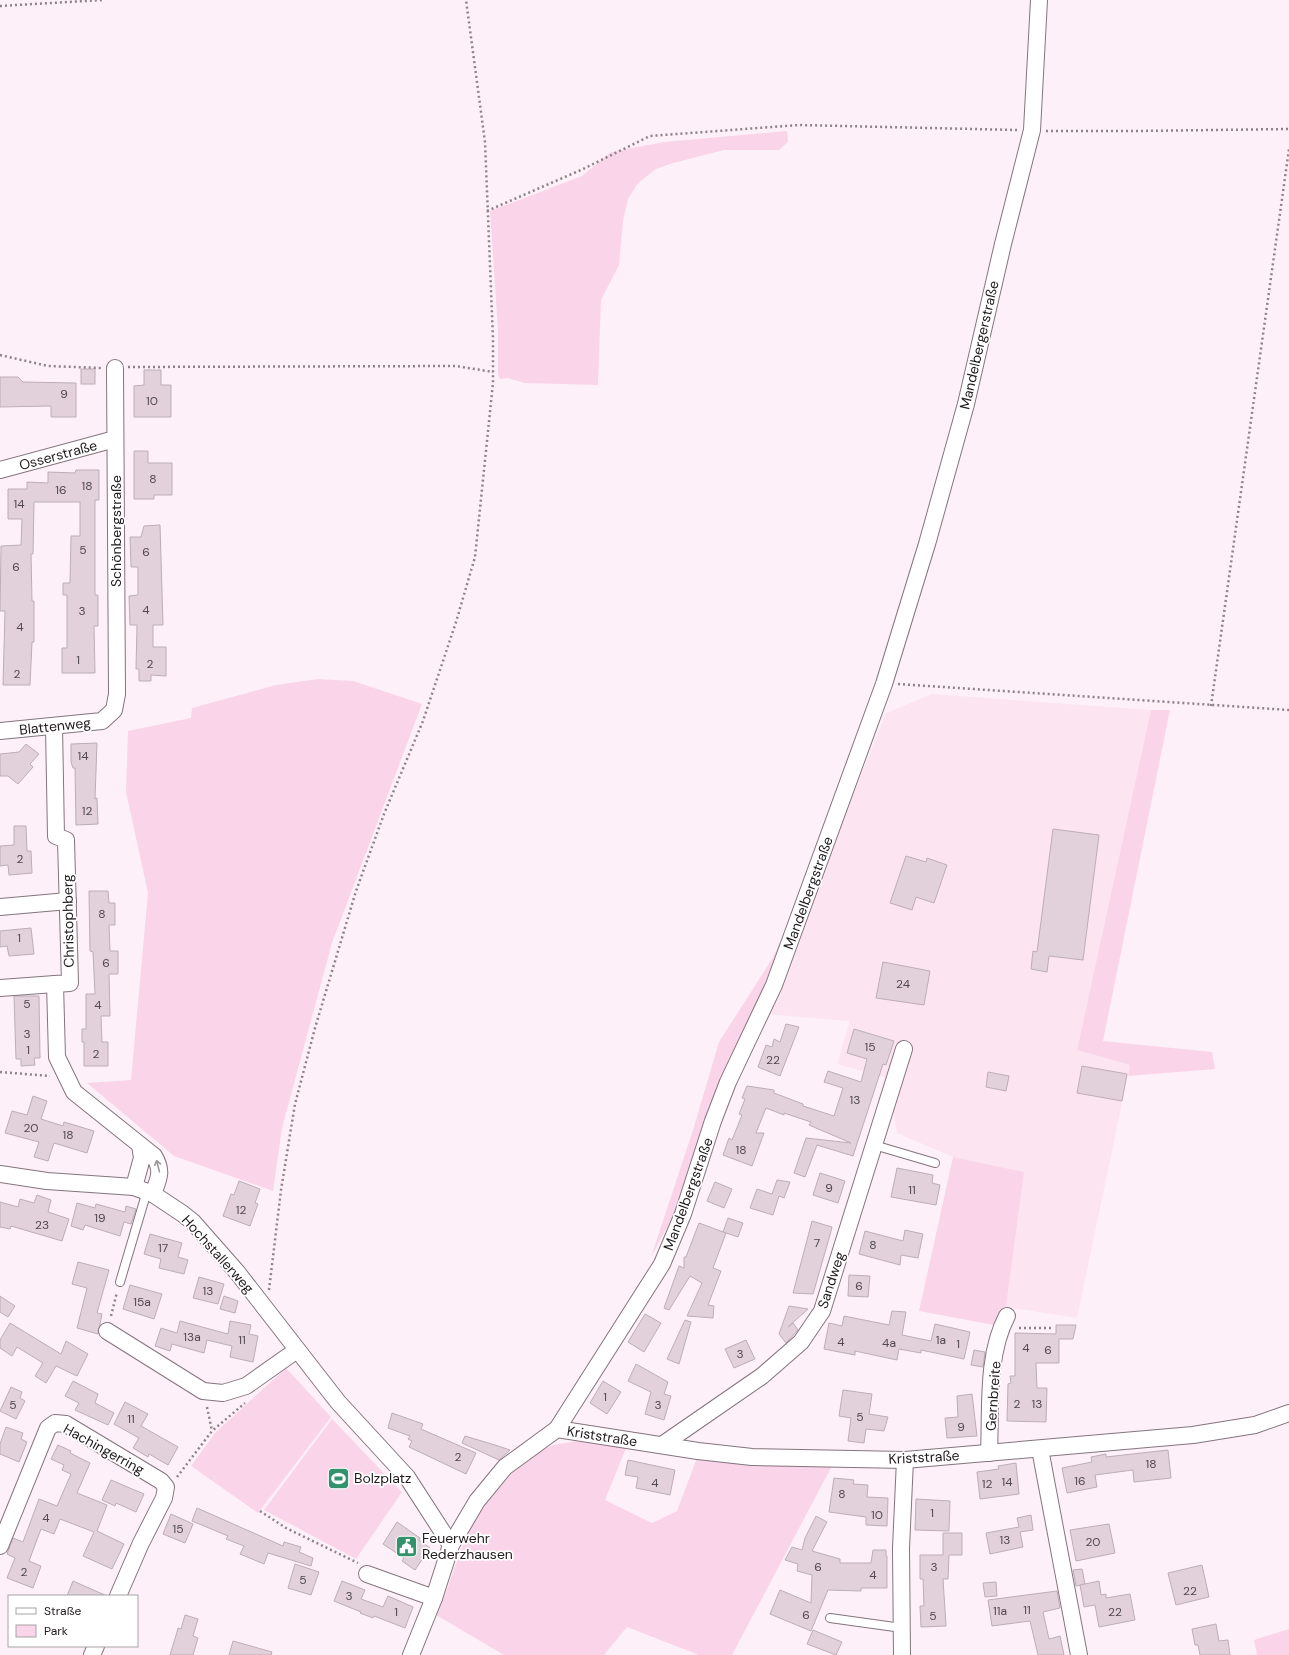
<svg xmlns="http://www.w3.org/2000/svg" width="1289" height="1655" font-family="'DM Sans',sans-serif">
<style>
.built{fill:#fde4f1}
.green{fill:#fad5ea}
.building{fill:#e2d1da;stroke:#bdadb6}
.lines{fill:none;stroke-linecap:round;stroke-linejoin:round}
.lane-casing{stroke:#84747d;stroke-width:10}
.street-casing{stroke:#84747d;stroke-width:18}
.path{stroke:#8c8288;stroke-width:2.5;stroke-dasharray:2 3;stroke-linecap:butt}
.lane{stroke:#fff;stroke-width:8}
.street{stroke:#fff;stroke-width:16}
.oneway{stroke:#9b9899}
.labels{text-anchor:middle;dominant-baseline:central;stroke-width:3.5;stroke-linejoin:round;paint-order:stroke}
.number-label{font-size:12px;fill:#50484c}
.street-label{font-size:14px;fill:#201a1d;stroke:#fff}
.poi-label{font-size:14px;fill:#201a1d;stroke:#fff;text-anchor:start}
</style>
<rect width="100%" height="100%" fill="#fef0f8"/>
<polygon class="built" points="932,694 1151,710 1077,1050 1130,1065 1077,1318 1006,1307 1024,1172 953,1157 897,1133 887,1078 837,1064 850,1021 765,1014 886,713"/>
<g class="green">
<polygon points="787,131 788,142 779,150 724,150 673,163 656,169 638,183 628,199 623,221 619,265 601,300 598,385 524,383 508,378 500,379 498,374 498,331 490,211 582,176 611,152 664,142"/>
<polygon points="318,679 353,681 422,704 332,943 282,1128 273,1191 174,1156 87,1083 131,1080 148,893 126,792 128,731 191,718 192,708 276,685"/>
<polygon points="1151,710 1170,710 1103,1041 1212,1052 1215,1069 1128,1076 1130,1065 1077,1050"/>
<polygon points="796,910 769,977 725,1068 708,1109 678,1207 651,1257 693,1130 719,1042 772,959"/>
<polygon points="953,1157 1024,1172 1006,1307 994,1325 919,1311"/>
<polygon points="286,1368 331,1417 258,1513 191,1466 215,1433"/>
<polygon points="332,1419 402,1492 356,1559 264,1510"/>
<path d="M575,1441L626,1448L605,1500L652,1523L677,1511L697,1458L833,1464L732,1655H699L627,1627L604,1655H504L436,1615C448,1591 454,1566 465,1541C479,1507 517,1460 551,1446C559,1443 568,1443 575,1441Z"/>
<polygon points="1289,1629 1289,1655 1257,1655 1254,1640"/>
</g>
<g class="building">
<rect x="81" y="369" width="14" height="15"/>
<polygon points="144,370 161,370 161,385 171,385 171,417 134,417 134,386 144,385"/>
<polygon points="0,377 18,377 23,382 76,383 76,417 51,417 51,406 0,407"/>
<polygon points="134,451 148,451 148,463 172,463 172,495 154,495 154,499 134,499"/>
<polygon points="76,470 99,470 99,500 95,500 95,595 98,595 98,626 94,626 95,673 62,673 62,648 67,648 67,595 63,595 63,583 70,583 71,536 80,536 80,502 34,502 33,554 31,554 32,601 34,601 34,642 32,642 30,685 3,685 5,611 0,611 1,546 21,545 22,519 8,519 8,489 27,489 27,482 48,483 48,472 75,473"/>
<polygon points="160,525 163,625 153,625 153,647 166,647 166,676 151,675 151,681 139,681 139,669 136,669 137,625 130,625 129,596 138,595 138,567 131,567 130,537 141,537 144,526"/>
<polygon points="97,743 95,799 97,798 98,824 76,825 75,768 73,768 71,762 71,744"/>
<polygon points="26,744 39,754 30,764 33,767 18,784 8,776 0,776 0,754 19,752"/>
<polygon points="14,826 26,826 27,851 31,851 32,873 9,875 8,865 0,866 0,846 14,845"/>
<polygon points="1053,829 1099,835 1083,960 1049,956 1047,972 1031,969 1033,951 1037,952"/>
<polygon points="906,856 926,862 927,858 947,865 934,903 916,897 912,910 890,903"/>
<polygon points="89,891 108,891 109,903 115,903 115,925 109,925 110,951 118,951 118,974 109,974 110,1016 101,1016 102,1042 108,1042 108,1066 84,1066 84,1042 82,1042 82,1029 86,1029 86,994 95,994 93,952 90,951"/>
<polygon points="31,928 34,954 9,956 7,946 0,947 0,931"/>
<polygon points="883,962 930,971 924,1005 876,998"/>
<polygon points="14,996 39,996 40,1058 34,1058 35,1065 21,1066 21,1059 16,1059"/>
<polygon points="786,1024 799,1027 780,1076 758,1067 766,1045 772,1047 774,1039 780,1042"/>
<polygon points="854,1029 894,1041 886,1065 883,1064 853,1156 817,1145 805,1177 794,1173 806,1138 851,1143 809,1125 811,1122 784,1113 784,1115 766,1108 756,1133 764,1133 752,1166 723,1155 729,1138 732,1140 742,1115 739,1114 745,1099 742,1098 747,1086 774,1090 774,1093 803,1104 803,1106 834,1116 843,1088 824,1082 828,1071 861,1082 867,1059 847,1053"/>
<polygon points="1082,1066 1127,1074 1122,1101 1077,1093"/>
<polygon points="988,1072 1009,1076 1006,1091 986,1087"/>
<polygon points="33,1096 47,1101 41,1119 63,1126 64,1122 94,1131 87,1153 54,1143 48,1161 34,1157 39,1142 5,1133 12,1111 27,1115"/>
<polygon points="897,1168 933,1175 932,1183 940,1185 936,1205 891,1197"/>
<polygon points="820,1173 845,1181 838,1203 813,1195"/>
<polygon points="777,1180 790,1182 784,1198 779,1196 773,1215 750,1208 757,1189 772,1194"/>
<polygon points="239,1181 260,1189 255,1203 258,1204 250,1226 223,1216 231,1194 234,1195"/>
<polygon points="715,1182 732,1189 724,1208 707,1201"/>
<polygon points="37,1195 51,1200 48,1212 69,1219 62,1241 11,1226 10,1229 0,1227 0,1202 18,1207 20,1199 34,1203"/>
<polygon points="77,1203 95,1208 96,1204 125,1212 126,1206 136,1209 131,1224 124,1222 120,1236 85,1225 83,1230 71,1226"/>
<polygon points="728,1218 743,1223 738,1237 723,1232"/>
<polygon points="812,1221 832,1227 830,1235 813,1294 793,1293"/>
<polygon points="699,1223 726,1233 713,1268 721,1271 708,1305 714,1306 713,1318 687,1316 702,1283 690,1276 669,1310 664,1308 679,1266 684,1268 684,1257 686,1257"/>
<polygon points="905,1230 923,1234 918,1258 901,1255 900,1265 859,1254 865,1231 903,1241"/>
<polygon points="150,1234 182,1243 178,1257 188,1260 184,1274 159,1268 161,1259 144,1254"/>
<polygon points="78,1262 109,1270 97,1313 102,1314 98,1334 77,1328 87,1288 72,1284"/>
<polygon points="849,1275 870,1276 868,1297 848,1296"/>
<polygon points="199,1277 224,1284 218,1304 193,1298"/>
<polygon points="130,1285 162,1294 154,1319 123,1309"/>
<polygon points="0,1296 15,1306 8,1317 0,1312"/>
<polygon points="224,1296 238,1301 235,1313 220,1309"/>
<polygon points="789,1306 808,1309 788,1327 793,1323 798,1330 786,1343 779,1334"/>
<polygon points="892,1311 906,1312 902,1335 931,1341 935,1324 970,1332 964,1359 921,1350 921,1353 899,1349 897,1360 855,1351 855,1355 824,1349 829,1323 842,1326 844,1316 889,1325"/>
<polygon points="645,1314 661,1323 644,1352 628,1342"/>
<polygon points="685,1320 691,1322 679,1364 667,1359"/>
<polygon points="180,1321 228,1334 230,1321 251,1325 249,1334 258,1336 253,1362 230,1357 232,1346 207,1340 204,1353 172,1344 170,1351 155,1346 161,1328 177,1333"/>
<polygon points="10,1323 61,1354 66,1341 88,1354 77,1376 56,1366 46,1383 35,1376 43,1363 17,1347 12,1356 0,1348 0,1340"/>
<polygon points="1056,1325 1076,1325 1073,1339 1059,1339 1059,1363 1036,1363 1037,1388 1047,1388 1046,1422 1007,1421 1008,1384 1011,1383 1010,1376 1015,1376 1015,1333 1056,1334"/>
<polygon points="746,1340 755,1359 734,1368 725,1349"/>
<polygon points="974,1350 985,1352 983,1367 971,1365"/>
<polygon points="636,1364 668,1382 664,1394 671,1396 664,1420 645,1414 651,1392 628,1381"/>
<polygon points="73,1381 98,1394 95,1403 114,1413 108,1425 75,1410 79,1403 65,1396"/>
<polygon points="603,1381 621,1392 607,1414 590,1403"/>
<polygon points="11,1387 22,1392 20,1398 25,1401 16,1419 0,1411"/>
<polygon points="843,1390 872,1394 869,1414 888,1417 884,1431 866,1429 864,1443 848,1441 851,1418 839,1416"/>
<polygon points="972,1394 977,1436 947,1438 945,1418 958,1417 957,1396"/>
<polygon points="125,1402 148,1414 141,1426 178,1447 168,1465 149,1454 148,1457 133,1448 139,1438 114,1424"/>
<polygon points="392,1413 423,1424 421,1429 476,1453 466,1474 409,1447 412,1441 408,1439 410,1436 388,1428"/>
<polygon points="6,1427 23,1433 21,1439 27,1442 19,1462 0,1454 0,1444"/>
<polygon points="465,1436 495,1445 510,1450 499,1460 462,1443"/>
<polygon points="58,1445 71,1451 70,1453 90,1463 77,1493 107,1505 97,1531 124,1544 112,1569 83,1556 94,1532 60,1519 54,1534 41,1529 29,1561 41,1566 33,1588 7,1578 15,1558 7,1554 13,1538 23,1542 39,1499 57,1506 71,1474 62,1470 64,1465 51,1459"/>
<polygon points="1168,1450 1171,1478 1134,1482 1133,1470 1095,1475 1097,1487 1067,1493 1062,1468 1092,1462 1091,1457 1106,1454 1106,1457"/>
<polygon points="628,1460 675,1470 670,1495 636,1488 638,1477 625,1475"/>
<polygon points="1016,1463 1019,1494 980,1499 977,1472 999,1469 998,1466"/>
<polygon points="834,1478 854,1480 853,1484 868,1485 867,1497 888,1498 887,1526 866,1525 866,1517 829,1512"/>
<polygon points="111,1480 144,1494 136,1512 116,1503 115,1506 102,1500"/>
<polygon points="916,1499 950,1501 949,1531 915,1530"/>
<polygon points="197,1508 283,1546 284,1542 301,1547 299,1552 313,1558 311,1566 268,1553 264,1564 240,1554 244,1546 226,1539 228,1536 192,1521"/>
<polygon points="171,1514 193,1524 185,1543 163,1534"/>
<polygon points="1031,1515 1033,1530 1020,1532 1023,1547 990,1554 986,1533 1019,1527 1017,1518"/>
<polygon points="816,1516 827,1522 812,1551 840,1559 840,1563 871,1563 873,1550 886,1550 886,1556 887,1556 887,1588 861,1588 861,1591 828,1590 811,1631 770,1614 780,1590 811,1603 812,1575 797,1571 798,1564 785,1560 792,1547 802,1550 805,1538"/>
<polygon points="397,1522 420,1538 419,1540 430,1548 415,1570 402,1561 404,1558 383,1544"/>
<polygon points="1109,1524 1115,1553 1076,1561 1070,1530"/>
<polygon points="943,1533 962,1533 962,1555 949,1555 948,1579 943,1579 946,1626 921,1627 920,1606 924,1606 923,1579 920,1579 920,1555 943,1555"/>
<polygon points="295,1564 319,1572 311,1595 288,1588"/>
<polygon points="1202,1565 1209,1597 1176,1605 1168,1573"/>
<polygon points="1082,1569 1085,1584 1076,1586 1073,1570"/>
<polygon points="73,1581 107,1596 67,1596"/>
<polygon points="342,1581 365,1590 361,1599 383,1607 388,1596 413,1607 405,1628 374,1616 373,1618 360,1613 361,1612 334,1601"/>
<polygon points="1099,1581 1101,1595 1106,1594 1106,1598 1130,1594 1135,1620 1099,1627 1095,1605 1084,1607 1080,1585"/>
<polygon points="996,1582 997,1596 985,1597 983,1583"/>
<polygon points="1057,1591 1060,1608 1043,1612 1049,1639 1060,1636 1064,1655 1038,1655 1030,1621 992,1626 988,1600"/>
<polygon points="185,1615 198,1619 193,1636 198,1638 193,1655 170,1655 177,1632 178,1628 181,1629"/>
<polygon points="1216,1624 1219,1641 1228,1640 1230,1655 1200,1655 1198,1645 1195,1645 1192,1629"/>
<polygon points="813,1630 842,1642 836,1655 807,1644"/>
<polygon points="233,1641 272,1652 271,1655 229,1655"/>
</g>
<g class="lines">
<defs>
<g id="lane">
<polyline points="874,1145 935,1163"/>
<polyline points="120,1282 147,1191"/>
<polyline points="830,1618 902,1628"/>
</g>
<g id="street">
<polyline points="0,470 115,439"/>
<path d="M54,727L56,836L66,840L70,983L55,984L57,1057L74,1092L154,1156C163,1171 159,1178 153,1194"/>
<polyline points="0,731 102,721 114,710 117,694 115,368"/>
<polyline points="0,907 68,901"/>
<polyline points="0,988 55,984"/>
<polyline points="0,1174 47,1181 134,1187 153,1194 183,1214 193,1222 237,1272 338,1402 407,1477 451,1545"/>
<polyline points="134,1187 142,1158 140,1145"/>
<polyline points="107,1331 203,1391 223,1393 246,1386 297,1350"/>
<polyline points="557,1429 698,1451 752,1457 905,1460 1193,1435 1255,1425 1289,1413"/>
<polyline points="662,1445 762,1376 801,1342 822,1311 904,1049"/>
<polyline points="1040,1449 1079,1655"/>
<path d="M989,1453C991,1410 986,1355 1007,1316"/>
<polyline points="0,1546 48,1428 55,1423 66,1424 161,1481 166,1487 164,1498 141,1543 118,1596"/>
<polyline points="367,1574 434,1598"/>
<polyline points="92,1655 96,1646"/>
<polyline points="411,1655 434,1598 451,1545 477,1501 505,1467 557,1429 662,1264 683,1214 713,1121 728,1082 774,985 884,684 927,544 966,404 1003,244 1032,130 1039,0"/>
<polyline points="902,1655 901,1548 905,1460"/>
</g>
</defs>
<use href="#lane" class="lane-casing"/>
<use href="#street" class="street-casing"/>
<g class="path">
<polyline points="0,6 102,0"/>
<polyline points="1046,131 1138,131 1289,129"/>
<polyline points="487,211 581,170 650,136 799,125 1017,130"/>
<polyline points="0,355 48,366 102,368"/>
<polyline points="128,367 456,366 493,372"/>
<polyline points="898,684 1289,710"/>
<polyline points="1211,706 1289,149"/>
<polyline points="0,1072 50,1076"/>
<polyline points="269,1290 281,1190 295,1104 315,1028 356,891 384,814 423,721 456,622 475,557 493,383 493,339 485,142 466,0"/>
<polyline points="111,1316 117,1292"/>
<polyline points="1019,1328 1052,1328"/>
<polyline points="207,1407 212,1431"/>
<polyline points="177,1477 212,1431 245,1403"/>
<polyline points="260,1511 286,1528 358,1563"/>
</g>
<use href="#lane" class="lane"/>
<use href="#street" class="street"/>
</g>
<defs><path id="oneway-shaft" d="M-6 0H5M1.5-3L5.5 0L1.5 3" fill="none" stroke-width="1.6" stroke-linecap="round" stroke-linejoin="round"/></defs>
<use class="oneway" href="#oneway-shaft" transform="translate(158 1166) rotate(-104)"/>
<defs>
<symbol id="stadium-square" viewBox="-11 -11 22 22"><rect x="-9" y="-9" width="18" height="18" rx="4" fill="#31926c" stroke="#fff"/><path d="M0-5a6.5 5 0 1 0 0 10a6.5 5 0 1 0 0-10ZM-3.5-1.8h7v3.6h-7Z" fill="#fff"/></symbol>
<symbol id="civic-square" viewBox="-11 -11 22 22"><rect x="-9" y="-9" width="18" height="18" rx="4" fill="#31926c" stroke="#fff"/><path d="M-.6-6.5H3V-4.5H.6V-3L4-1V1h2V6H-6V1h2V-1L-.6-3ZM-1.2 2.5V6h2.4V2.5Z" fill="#fff"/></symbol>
</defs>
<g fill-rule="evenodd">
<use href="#stadium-square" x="326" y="1466" width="25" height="25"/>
<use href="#civic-square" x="394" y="1534" width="25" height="25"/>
</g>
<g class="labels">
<g class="number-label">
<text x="64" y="394">9</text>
<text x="152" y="401">10</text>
<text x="153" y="479">8</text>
<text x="87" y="486">18</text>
<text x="61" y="490">16</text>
<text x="19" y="504">14</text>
<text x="83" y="550">5</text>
<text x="146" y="552">6</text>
<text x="16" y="567">6</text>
<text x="146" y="610">4</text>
<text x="82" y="611">3</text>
<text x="20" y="627">4</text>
<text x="78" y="660">1</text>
<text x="150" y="664">2</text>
<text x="17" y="674">2</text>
<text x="83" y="756">14</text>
<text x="87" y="811">12</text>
<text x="20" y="859">2</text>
<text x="102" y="914">8</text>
<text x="19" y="938">1</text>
<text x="106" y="963">6</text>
<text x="903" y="984">24</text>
<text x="27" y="1004">5</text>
<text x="98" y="1005">4</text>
<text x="27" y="1034">3</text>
<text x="870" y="1047">15</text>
<text x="28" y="1050">1</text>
<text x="96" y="1054">2</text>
<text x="773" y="1060">22</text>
<text x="855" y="1100">13</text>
<text x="31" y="1128">20</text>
<text x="68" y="1135">18</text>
<text x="741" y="1150">18</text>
<text x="829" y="1188">9</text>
<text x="912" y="1190">11</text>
<text x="241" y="1210">12</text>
<text x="100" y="1218">19</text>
<text x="42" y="1225">23</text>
<text x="817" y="1243">7</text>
<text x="873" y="1245">8</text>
<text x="163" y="1248">17</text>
<text x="859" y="1286">6</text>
<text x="208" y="1291">13</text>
<text x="142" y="1302">15a</text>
<text x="192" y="1337">13a</text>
<text x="242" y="1340">11</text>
<text x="941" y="1340">1a</text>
<text x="841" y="1342">4</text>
<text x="889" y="1343">4a</text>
<text x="958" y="1344">1</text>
<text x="1026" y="1348">4</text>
<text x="1048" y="1350">6</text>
<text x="740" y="1354">3</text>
<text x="605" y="1397">1</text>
<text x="1017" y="1404">2</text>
<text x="1037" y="1404">13</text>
<text x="13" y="1405">5</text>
<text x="658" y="1405">3</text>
<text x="860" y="1417">5</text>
<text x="131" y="1419">11</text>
<text x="961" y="1427">9</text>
<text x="458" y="1457">2</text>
<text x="1151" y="1464">18</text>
<text x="1080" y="1481">16</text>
<text x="1007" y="1482">14</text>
<text x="655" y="1483">4</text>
<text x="987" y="1484">12</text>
<text x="842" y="1494">8</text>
<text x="932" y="1513">1</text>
<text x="877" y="1515">10</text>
<text x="46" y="1518">4</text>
<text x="178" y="1529">15</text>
<text x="1005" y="1540">13</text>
<text x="1093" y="1542">20</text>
<text x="818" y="1567">6</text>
<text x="934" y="1567">3</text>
<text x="24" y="1572">2</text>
<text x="873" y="1575">4</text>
<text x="303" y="1580">5</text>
<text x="1190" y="1591">22</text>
<text x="349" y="1596">3</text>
<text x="1027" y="1610">11</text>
<text x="1000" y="1611">11a</text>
<text x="396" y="1612">1</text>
<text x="1115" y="1612">22</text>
<text x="806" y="1615">6</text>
<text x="933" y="1616">5</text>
</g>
<g class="street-label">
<text transform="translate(979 345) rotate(-77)">Mandelbergerstraße</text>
<text transform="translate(58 455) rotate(-15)">Osserstraße</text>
<text transform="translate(116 531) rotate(-90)">Schönbergstraße</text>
<text transform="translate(55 726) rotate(-6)">Blattenweg</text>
<text transform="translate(808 893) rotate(-70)">Mandelbergstraße</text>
<text transform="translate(68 921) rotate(-91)">Christophberg</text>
<text transform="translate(688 1194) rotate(-70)">Mandelbergstraße</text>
<text transform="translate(218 1254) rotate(48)">Hochstallerweg</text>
<text transform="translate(831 1280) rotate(-72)">Sandweg</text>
<text transform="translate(993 1396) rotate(-86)">Gernbreite</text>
<text transform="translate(602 1436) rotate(9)">Kriststraße</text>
<text transform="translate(104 1449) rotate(29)">Hachingerring</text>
<text transform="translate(924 1457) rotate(-3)">Kriststraße</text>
</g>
<g class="poi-label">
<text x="354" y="1478">Bolzplatz</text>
<text x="422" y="1538">Feuerwehr<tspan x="422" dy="16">Rederzhausen</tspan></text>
</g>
</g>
<rect x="8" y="1595" width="130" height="52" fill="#ffffff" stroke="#a6a3a5"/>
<rect x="16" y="1608" width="20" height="6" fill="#ffffff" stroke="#a6a3a5"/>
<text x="44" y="1615" font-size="12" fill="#201a1d">Straße</text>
<rect x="16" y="1625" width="20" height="12" fill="#fad5ea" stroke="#a6a3a5"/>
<text x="44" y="1635" font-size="12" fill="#201a1d">Park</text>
</svg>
